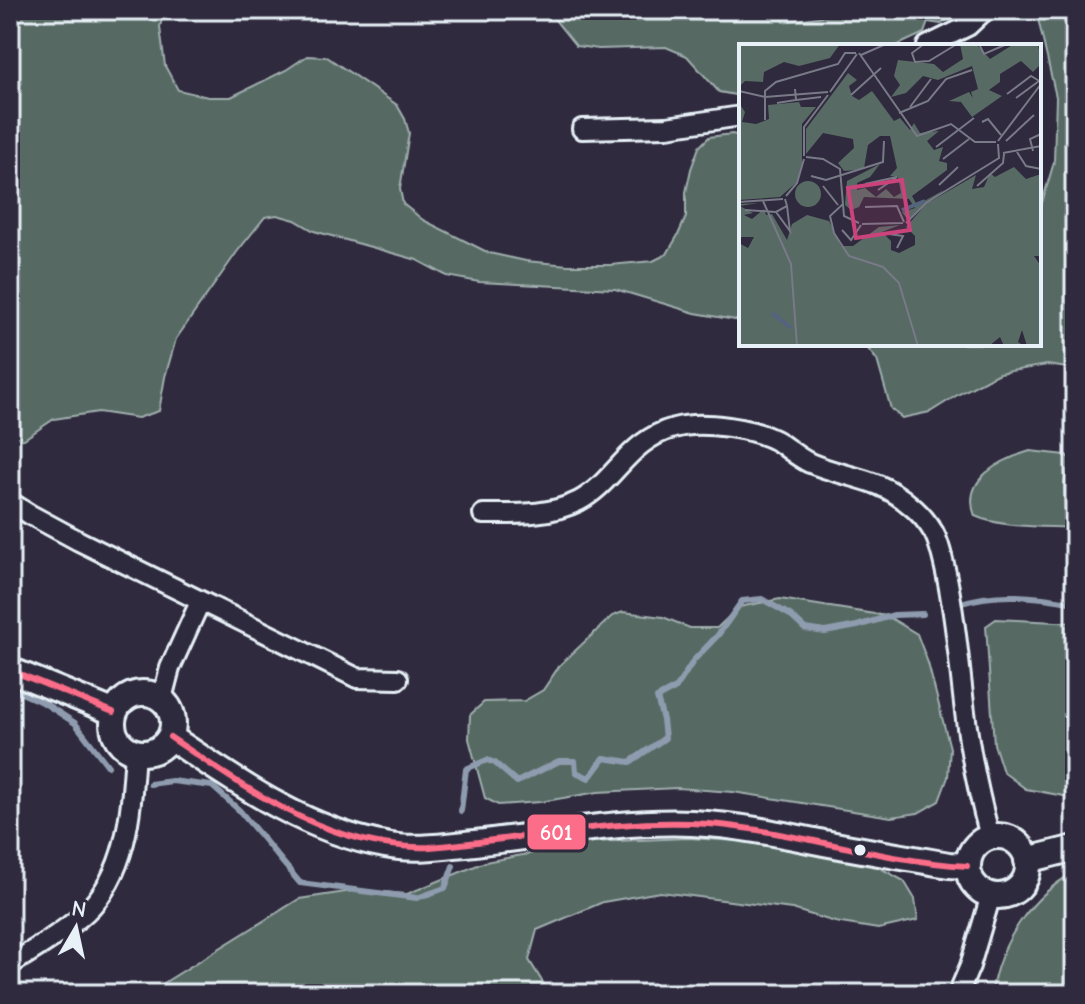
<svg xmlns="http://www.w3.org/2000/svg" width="1085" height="1004" font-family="'Comic Neue',sans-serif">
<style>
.green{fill:#576a64;stroke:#a0aeae;stroke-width:2}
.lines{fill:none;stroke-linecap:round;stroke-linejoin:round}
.stream{stroke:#8f9caf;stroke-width:6}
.minor-casing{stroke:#e8f1f8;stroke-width:24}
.tertiary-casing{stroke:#e8f1f8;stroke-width:30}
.minor{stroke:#2f2a3d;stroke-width:18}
.tertiary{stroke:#2f2a3d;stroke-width:24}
.bus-1-casing{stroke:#2f2a3d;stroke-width:12}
.bus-1{stroke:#fb6d88;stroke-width:6}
.bus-dot{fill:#e8f1f8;stroke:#2f2a3d;stroke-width:3}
.inset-river{fill:none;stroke:#54647f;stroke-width:4}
.inset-road{fill:none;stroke:#797a88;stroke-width:2}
.view{fill:#ca437a;fill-opacity:0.15;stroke:#ca437a;stroke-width:4}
.inset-edge{fill:none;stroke:#e8f1f8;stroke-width:4}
.line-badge{stroke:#2f2a3d;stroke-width:3}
.badge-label{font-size:22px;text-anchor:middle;font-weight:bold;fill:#fff}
</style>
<rect width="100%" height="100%" fill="#2f2a3d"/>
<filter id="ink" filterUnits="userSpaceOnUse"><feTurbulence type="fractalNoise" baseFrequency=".0125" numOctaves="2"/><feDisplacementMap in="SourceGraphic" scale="16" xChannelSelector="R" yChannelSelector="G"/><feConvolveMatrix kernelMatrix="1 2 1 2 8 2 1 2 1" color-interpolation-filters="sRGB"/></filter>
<g filter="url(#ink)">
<g class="green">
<polygon points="10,10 164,10 160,27 165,66 178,90 208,97 231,97 286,70 307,56 327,57 397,105 405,119 409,133 400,189 403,204 423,220 489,253 526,261 568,265 610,265 653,261 667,254 678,235 686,217 686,192 691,169 699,147 709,137 732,134 741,136 741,321 695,313 615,289 479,282 447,276 417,260 314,231 295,220 277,215 265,217 237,252 176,339 165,377 159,411 138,418 98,412 54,419 24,439 10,440"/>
<polygon points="547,10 780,10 784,22 865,10 962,10 941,24 928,22 924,33 896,46 741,46 741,96 719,92 687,56 666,47 599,49 576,46"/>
<polygon points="1036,10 1075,10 1075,369 1047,365 999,373 959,394 930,412 902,418 891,409 877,360 864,344 1039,344 1039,213 1054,162 1056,97"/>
<path d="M1030,451L1066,455L1070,459L1069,472L1064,483L1065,510L1075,512V528C1045,526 1001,528 975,516C961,479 1000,460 1030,451Z"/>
<polygon points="780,599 887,616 917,634 928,663 950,748 948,777 939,801 918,813 891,817 733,792 677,788 598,792 540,802 498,805 485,798 469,739 470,715 484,702 524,701 543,690 560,665 612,616 623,612 663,617 690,628 717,628 739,607"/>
<polygon points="996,619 1075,623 1075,798 1026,789 1003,772 994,744 986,626"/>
<polygon points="688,838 756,842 873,864 904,881 915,899 918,920 878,929 835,922 792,909 660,892 603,902 537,930 529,960 550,994 146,994 299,899 359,890 407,894 485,862 592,842"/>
<path d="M1075,872V994H991C999,944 1030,896 1075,872Z"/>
</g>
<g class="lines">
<g class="stream">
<path d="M958,604C996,591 1037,596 1075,603"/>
<polyline points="10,688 44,703 75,723 108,766"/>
<polyline points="150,784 172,781 212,786 239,810 300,883 417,898 445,888 453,866"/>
<polyline points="461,811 466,769 487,760 495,763 517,782 559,761 575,761 576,772 589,778 604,758 630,762 665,738 663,720 657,698 676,688 694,660 718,635 742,601 762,599 790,615 805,629 825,632 857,626 894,615 923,614"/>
</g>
<defs>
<g id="minor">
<polyline points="927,46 968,26 985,10"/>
<polyline points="582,129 667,127 741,116"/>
<polyline points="10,502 29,514 79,541 357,678 398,679"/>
<path d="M483,514C516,514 549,516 579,501C615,482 628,440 674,428C701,420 756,428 780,443C790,450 799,458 810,463C848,479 877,476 910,505C919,512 928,523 934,533C940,544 943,560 946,573C956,619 959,665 965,712C970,754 979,796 990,837"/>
<polyline points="162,699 170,668 200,602"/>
<path d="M10,965C36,948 63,933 86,912C129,871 131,808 135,752"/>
<polyline points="958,994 970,966 991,895"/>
</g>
<g id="tertiary">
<polyline points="10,670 113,712"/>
<circle cx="143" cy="723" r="30"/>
<path d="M170,737C237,782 304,830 385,845C414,851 445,846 475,843C548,835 619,820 692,823C737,825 780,834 824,843C866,851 908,858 949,865L967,866"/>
<circle cx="998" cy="866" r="30"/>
<polyline points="1027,860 1075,848"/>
</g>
</defs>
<use href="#minor" class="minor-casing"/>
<use href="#tertiary" class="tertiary-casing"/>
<use href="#minor" class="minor"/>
<use href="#tertiary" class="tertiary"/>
<defs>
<g id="bus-1">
<polyline points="10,670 113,712"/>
<path d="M170,737C247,789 332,851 430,847C522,840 615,817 709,824C796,831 880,861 967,866"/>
</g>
</defs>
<use href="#bus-1" class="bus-1-casing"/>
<use href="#bus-1" class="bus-1"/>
</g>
</g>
<circle class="bus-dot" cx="860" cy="850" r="7"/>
<g transform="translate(739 44)">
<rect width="302" height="302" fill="#2f2a3d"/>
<path d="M0,0H101L91,14L60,22L45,18L25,28L24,38L6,37L0,43ZM221,0H237L251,15L275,0H299L302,20L294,28L282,17L261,30V38L250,46L263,52L233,73L222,58L210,57L230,48L234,54L232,48L239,45L233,22L199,36L184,32L167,49L152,53L161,41L155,32L159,16L195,20L204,28L224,15ZM109,29L118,36L110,42L113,52L120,56L133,47L155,77L161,74L171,86L175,79L181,89L200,87L188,97L195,106L204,103L200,117L208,119V126L173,152L178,161L205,146L169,176L163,168L176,164L170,155L125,153L120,163L112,166L106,161L108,137L141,120L131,133L118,139V146L126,144L137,153L147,145L155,153L162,149L159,133L151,132L158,124L151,92H141L129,101L125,124L117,126L105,127L99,119L115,104L114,95L84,89L67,110V85ZM60,58L62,63H77L63,80V122L58,138L41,153L0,156V59L6,68L3,78L17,80L30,75L29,61ZM275,123L287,135L302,130V212H295L302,222V302H288L283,286L279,298L285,302H265L261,293L250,302H0V199L9,204L15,193H0V160L19,159L1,162L14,169L5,171L13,175L25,165L27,171L33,170L48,196L53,180L68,171L90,177L102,202H114L140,183L161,181L143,188L152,197V206L160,209L176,201V192L167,183L187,160L237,131L233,145L245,143L251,129L256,133ZM56 150a13 13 0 1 1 26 0a13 13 0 1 1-26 0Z" fill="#576a64"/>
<path class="inset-river" d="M163,166L186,157M33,269L52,284"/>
<path class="inset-road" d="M185,0L173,9L176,18L190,17L218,0M240,0L245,10L268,0M120,9L178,92L212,80L236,98H257M122,11L147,0M0,47L26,53L89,48M91,48L118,10M268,50L292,32L302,38M112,51L142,24M277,54L300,37M57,56L82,53M38,59L57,56L56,45M171,63L192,35M160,69L189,57L207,35L233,26M26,76V47L37,38L99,20L106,9H117M243,78L249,75L262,91M259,97L302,40M267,97L295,71M197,103L235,74M294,107L291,95L302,90M278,108L287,122L302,125M264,109L302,102M65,112V83L89,51M67,113L84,115L101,125L105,172L120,179M204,115L230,95M72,132L87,136L144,118L145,97M126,140L158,133L139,146M200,141L219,123M84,142L99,161M238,142L264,119L265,110M47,152L58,139L65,115M24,157L52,220L58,302M0,158L44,155M104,160L91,172L95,189L110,212L144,223L160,239L179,302M126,163L158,162L165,178M6,166L37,168L48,162L46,155M37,168L51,187L48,162M167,179L187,159L260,114L259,100M123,180L164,179M103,186L112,196L122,181M150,190L164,192L158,204"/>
<path class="view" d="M163,136L171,186L117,194L109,144Z"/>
<rect width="302" height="302" class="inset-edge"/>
</g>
<rect class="line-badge" x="526" y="813" width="61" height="38" rx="8" fill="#fb6d88"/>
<g class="badge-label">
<text x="556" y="840">601</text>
</g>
<rect width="1085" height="1004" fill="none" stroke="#2f2a3d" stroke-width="40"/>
<rect x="20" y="20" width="1045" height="964" fill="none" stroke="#e8f1f8" stroke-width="3" filter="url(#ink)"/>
<g transform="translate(76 928) rotate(9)" stroke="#2f2a3d" stroke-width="6" paint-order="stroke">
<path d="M0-6L14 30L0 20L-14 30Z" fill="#e8f1f8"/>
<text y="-12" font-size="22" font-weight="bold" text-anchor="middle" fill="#e8f1f8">N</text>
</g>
</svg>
